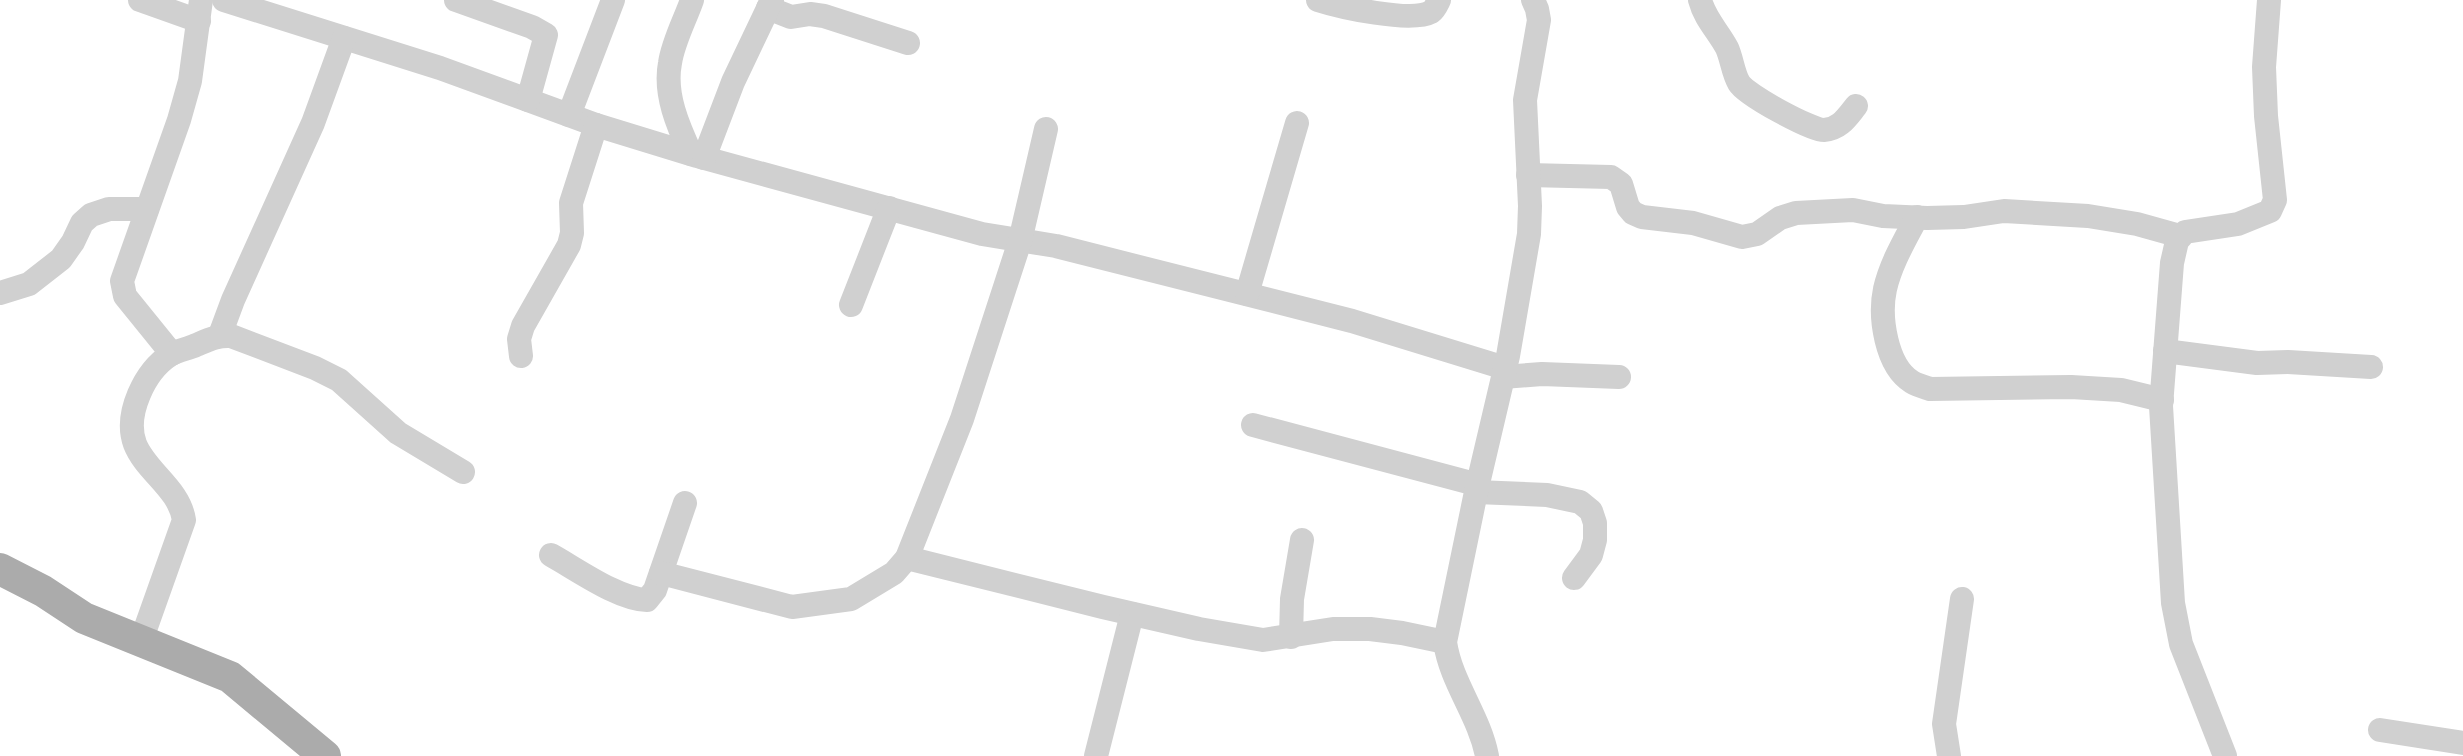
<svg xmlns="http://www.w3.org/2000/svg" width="2463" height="756" font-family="Roboto,sans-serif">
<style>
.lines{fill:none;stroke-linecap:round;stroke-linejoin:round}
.minor{stroke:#d0d0d0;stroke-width:24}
.major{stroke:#ababab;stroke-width:32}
</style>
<rect width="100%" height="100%" fill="#fff"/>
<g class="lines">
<g class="minor">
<polyline points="140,0 199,21"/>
<polyline points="224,0 440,68 596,125 697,156 982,234 1056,246 1352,321 1505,368"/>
<polyline points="456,0 532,27 546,35 528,100"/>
<path d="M1318,0C1340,7 1411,23 1431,12C1435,9 1437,4 1439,0"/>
<path d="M1700,0C1705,19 1718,31 1727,48C1732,59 1733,73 1739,83C1746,95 1811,130 1824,130C1840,129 1847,117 1856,106"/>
<polyline points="768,8 791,17 810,14 824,16 908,43"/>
<polyline points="569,115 613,0"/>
<path d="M691,154C678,126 664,94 670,63C673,42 685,20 692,0"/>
<polyline points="704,158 733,82 772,0"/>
<polyline points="1528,175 1611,177 1621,184 1628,207 1633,213 1642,217 1693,223 1742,237 1757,234 1780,218 1796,213 1853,210 1883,216 1927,218 1964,217 2004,211 2088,216 2137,224 2180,236"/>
<path d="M1917,217C1905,240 1891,263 1885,289C1879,317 1886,366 1912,382C1917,385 1924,387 1930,389L2071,387L2121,390L2162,400"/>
<polyline points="0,293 29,284 61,259 73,242 82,223 91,215 109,209 147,209"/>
<polyline points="1247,294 1297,123"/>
<polyline points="851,305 889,208"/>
<polyline points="220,335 233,300 313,123 344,38"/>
<polyline points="2165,351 2257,363 2288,362 2371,367"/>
<polyline points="172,354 125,296 122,281 179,120 190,81 201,0"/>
<polyline points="521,356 519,339 523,326 569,245 572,233 571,203 596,125"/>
<polyline points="1503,377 1542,374 1619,377"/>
<polyline points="1253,425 1479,485"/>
<polyline points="1476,492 1547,495 1580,502 1591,511 1595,523 1595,540 1591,555 1574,578"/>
<path d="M551,555C578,570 618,599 647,600L655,590L685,503"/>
<polyline points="907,558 1103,607 1199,629 1263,640 1333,629 1370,629 1402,633 1445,642"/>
<polyline points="661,573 792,607 851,599 894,573 907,558 962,419 1020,241 1046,129"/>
<polyline points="1291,637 1292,599 1302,540"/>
<path d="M141,641L184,520C179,488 146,472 135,444C124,414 145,371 170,355C178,350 188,349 196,345C208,340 218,335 231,336L315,368L339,380L398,433L463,472"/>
<polyline points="2380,730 2463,743"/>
<polyline points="1096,756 1132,614"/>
<path d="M1487,756C1479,715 1451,683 1445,642L1476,492L1508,356L1529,234L1530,206L1525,100L1539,20L1537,9L1533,0"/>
<polyline points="1949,756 1944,724 1962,599"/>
<polyline points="2225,756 2181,644 2173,603 2161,406 2172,263 2177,241 2185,232 2238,224 2270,211 2275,200 2266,116 2264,67 2269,0"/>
</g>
<polyline class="major" points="0,569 43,591 84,618 230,677 325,756"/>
</g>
</svg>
